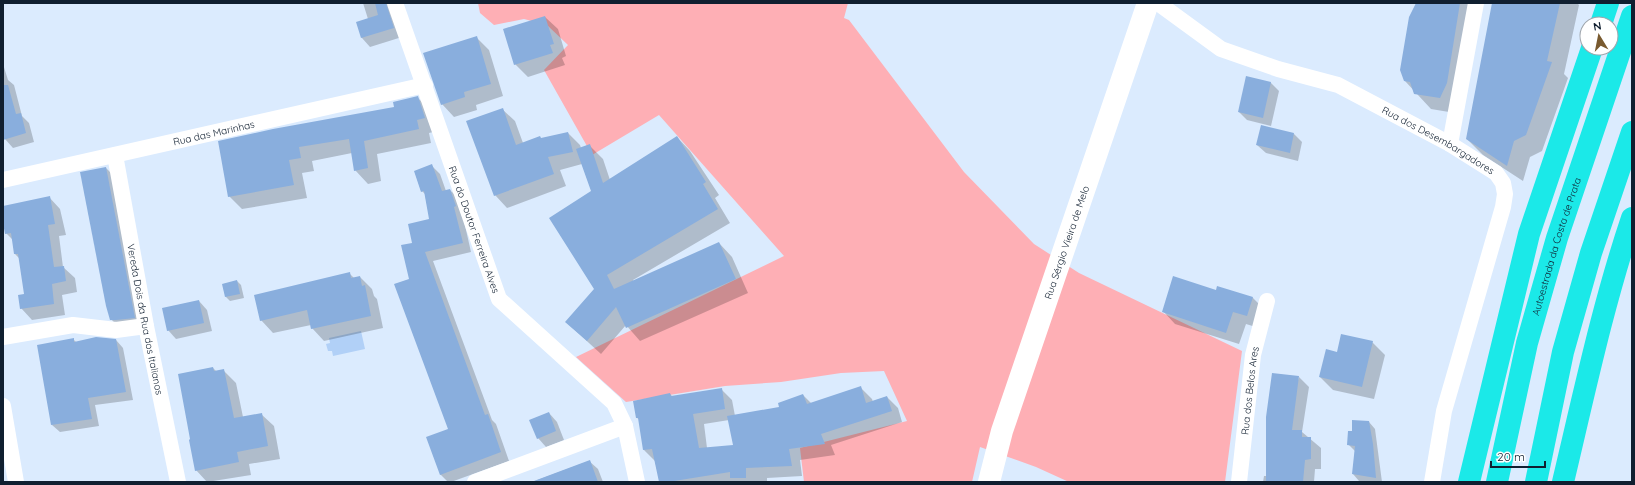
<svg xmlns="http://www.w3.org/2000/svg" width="1635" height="485" font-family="Quicksand,sans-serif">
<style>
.green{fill:#feafb5}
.water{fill:#b1d0f7}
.shadow{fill:#0003;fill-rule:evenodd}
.building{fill:#89aedd}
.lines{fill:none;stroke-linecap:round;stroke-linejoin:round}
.street{stroke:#fff;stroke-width:16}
.secondary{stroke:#fff;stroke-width:22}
.highway{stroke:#1be9e8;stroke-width:22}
.labels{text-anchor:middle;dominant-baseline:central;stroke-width:4;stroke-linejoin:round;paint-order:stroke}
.street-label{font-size:10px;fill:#101f30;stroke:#fff}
</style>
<rect width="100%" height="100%" fill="#dbebfe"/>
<polygon class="green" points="478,3 848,3 844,18 849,20 964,172 1034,244 1079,273 1242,351 1225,482 1069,482 1036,467 980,447 972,482 804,482 800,448 907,421 884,371 841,373 781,382 725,386 626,402 576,357 784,256 659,115 592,155 544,70 568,45 547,25 524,19 494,25 480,13"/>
<polygon class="water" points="361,331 365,349 333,356 332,351 328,351 326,344 330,343 329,338"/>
<g class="shadow">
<polygon points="363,3 396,3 402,37 370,47 362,38 357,23 368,19"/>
<polygon points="1415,3 1478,3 1455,113 1431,109 1405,81 1416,4"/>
<polygon points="1493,3 1577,3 1579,5 1564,74 1568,78 1542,151 1530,157 1523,181 1483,155 1467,139"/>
<polygon points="545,17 558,29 566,56 562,58 565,65 528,77 515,64"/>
<polygon points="476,37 489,50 503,96 476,105 477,110 454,117 442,104"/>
<polygon points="3,64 8,80 14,85 22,116 29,123 34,142 13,148 5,139 3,133"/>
<polygon points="1270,82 1279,91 1271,126 1247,120 1239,112"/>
<polygon points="417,97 431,111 437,131 429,133 431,143 377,154 381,181 368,184 355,170 352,153 312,161 314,171 302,173 307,198 242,209 229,196 219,142 395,108"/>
<polygon points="502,109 515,121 523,143 568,133 580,145 581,148 589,145 603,159 610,180 677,137 690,151 719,195 715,198 730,223 633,280 634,282 719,243 732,257 748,293 640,341 626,325 601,354 566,322 595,289 592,192 582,164 560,170 566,186 507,208 495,195"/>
<polygon points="1294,134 1302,142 1298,161 1266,153 1257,145"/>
<polygon points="431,165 440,174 446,191 450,190 459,199 471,252 433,261 492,420 496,424 509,461 451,482 448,482 440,474 449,430 410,279 414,243 430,220 425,194 422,191"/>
<polygon points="106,168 118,180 146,330 123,332 111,319 81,173"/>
<polygon points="49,197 60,209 66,235 59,236 63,267 75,278 77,292 62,295 65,315 32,320 21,308 25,295 20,259 15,254 13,240 6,233 3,217 3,207"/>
<polygon points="349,273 354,278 360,277 372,289 374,296 377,299 383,328 324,341 312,328 311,325 273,333 261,320"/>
<polygon points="237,281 241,285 244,298 230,301 226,297 224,284"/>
<polygon points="1218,287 1253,298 1265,310 1259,328 1246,324 1239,344 1175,324 1163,311 1217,291"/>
<polygon points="199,301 207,310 212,331 176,339 168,330"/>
<polygon points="73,339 77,343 116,340 123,348 133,400 95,405 99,426 60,432 52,425"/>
<polygon points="1372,342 1385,355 1374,399 1333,390 1320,377 1337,353"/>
<polygon points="213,368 217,372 224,371 236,383 243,417 261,414 274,426 280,459 249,464 251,475 207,482 196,470 192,440"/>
<polygon points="1299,377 1309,387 1302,432 1321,448 1321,469 1315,469 1314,482 1263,482 1264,476 1267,476"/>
<path d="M861,388L872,399L873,402L887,397L898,408L902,422L831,445L835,455L800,460L802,476L767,478V482H660L655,461L644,450L639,419L637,418L670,394L673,397L721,389L732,400L735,416L781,408L803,395L812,404ZM729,420L734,446L707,448L704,424Z"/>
<polygon points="549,413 557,422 564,440 546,447 538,438"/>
<polygon points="1369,422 1375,429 1382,482 1359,481 1353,474 1355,451 1348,444 1353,432"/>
<polygon points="589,461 598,469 603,482 532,482"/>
</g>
<g class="building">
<polygon points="375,3 386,3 394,28 361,38 356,22 378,15"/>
<polygon points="1416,3 1460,3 1447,83 1440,98 1414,94 1410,82 1404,81 1400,70 1409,17"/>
<polygon points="1492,3 1560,3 1547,61 1552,62 1526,135 1514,141 1507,166 1466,139"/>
<polygon points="545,16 554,44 550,45 553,53 514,65 503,29"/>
<polygon points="477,36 491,84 464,92 465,97 441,105 423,53"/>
<polygon points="1246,76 1271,82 1263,118 1238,112"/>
<polygon points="3,85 8,85 16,114 21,113 26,133 3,140"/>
<polygon points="418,96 425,118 417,120 419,129 364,141 368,168 354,171 349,139 299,147 301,158 289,160 294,185 228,197 218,141 273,129 394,107 393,102"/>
<polygon points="503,108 516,145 540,136 541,138 568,132 573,152 548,157 554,174 494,196 466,121"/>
<polygon points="1261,125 1294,133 1290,153 1256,145"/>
<polygon points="677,136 706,182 703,184 718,209 607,275 614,289 719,242 736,279 626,328 616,307 587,341 565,322 594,289 549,218 591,191 576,149 590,144 603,183"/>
<polygon points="432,164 442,191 450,189 456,206 454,207 463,243 425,252 485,415 488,414 501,452 440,475 426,437 448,429 394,284 409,279 401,245 412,243 408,224 429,219 424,191 421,192 414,171"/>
<polygon points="106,167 135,318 116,320 110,320 106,306 80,172"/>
<polygon points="50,196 55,224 48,225 54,267 64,266 66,281 52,284 54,304 20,309 18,295 24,294 18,254 14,254 11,233 5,234 3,223 3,206"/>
<polygon points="350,272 351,278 360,276 362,286 365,285 371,316 311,329 307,310 260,321 254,295"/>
<polygon points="1173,276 1216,290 1217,286 1253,297 1247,316 1233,312 1226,333 1162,312"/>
<polygon points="237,280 240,294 225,297 222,284"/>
<polygon points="199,300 204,323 167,331 162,308"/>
<polygon points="1341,334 1373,341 1362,387 1319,377 1326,349 1337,352"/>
<polygon points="96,337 116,339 126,392 88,398 92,419 51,425 37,345 74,338 74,342"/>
<polygon points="213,367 214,371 224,369 234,418 262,413 268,446 237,452 239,462 195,471 189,440 190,439 178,374"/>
<polygon points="1272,373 1299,376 1292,430 1302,430 1302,437 1311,437 1311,459 1305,460 1303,482 1266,482 1266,417"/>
<polygon points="861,386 866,403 887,396 892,411 821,434 825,444 789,449 792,466 746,468 746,478 730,478 730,472 668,482 659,482 652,449 643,450 638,418 636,418 633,401 670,393 671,396 722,388 725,409 693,414 699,448 733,445 727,416 779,407 778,403 803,394 807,404"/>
<polygon points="549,412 556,431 537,439 529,420"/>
<polygon points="1352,420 1369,421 1373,444 1376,478 1352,474 1355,446 1347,445 1348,431 1352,431"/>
<polygon points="590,460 598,482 534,482 534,481"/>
</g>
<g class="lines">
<g class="street">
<path id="s1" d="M395,3L499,299L614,403L625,426L637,482"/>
<path id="s2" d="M1158,3L1221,49L1278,69L1338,85L1450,144L1496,173L1503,183L1505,194L1503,207L1444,411L1432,482"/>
<polyline points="1450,144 1476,3"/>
<path id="s3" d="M115,155L146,326L178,482"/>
<path id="s4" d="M3,180L425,85"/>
<polyline points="3,337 73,325 116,330 146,326"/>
<polyline points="3,406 16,482"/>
<polyline points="475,482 625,426"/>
<path id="s5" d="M1239,482L1253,355L1267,301"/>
</g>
<path class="secondary" id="s6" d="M989,482L1002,431L1148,3"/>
<g class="highway">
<polyline points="1601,24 1608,3"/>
<polyline points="1469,482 1529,234 1592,48"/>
<path id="s7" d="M1497,482L1527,343L1557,238L1632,16"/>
<polyline points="1536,482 1563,352 1591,253 1632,132"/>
<path d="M1563,482C1584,394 1603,304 1632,218"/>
</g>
</g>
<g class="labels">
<g class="street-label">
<text stroke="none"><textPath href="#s4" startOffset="216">Rua das Marinhas</textPath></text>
<text stroke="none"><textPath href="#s2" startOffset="315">Rua dos Desembargadores</textPath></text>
<text stroke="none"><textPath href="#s1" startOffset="240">Rua do Doutor Ferreira Alves</textPath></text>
<text stroke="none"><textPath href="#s6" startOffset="252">Rua Sérgio Vieira de Melo</textPath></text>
<text stroke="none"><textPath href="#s7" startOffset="243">Autoestrada da Costa de Prata</textPath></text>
<text stroke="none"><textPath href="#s3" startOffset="167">Vereda Dois da Rua dos Italianos</textPath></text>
<text stroke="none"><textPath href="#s5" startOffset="92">Rua dos Belos Ares</textPath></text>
</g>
</g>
<rect width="1635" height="485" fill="none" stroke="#101f30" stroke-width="8"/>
<g transform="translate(1599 36) rotate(350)"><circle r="19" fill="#ffffff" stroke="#9fa5ac"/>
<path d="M0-3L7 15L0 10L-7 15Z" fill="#795a2f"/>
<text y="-6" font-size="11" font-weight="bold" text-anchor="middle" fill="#101f30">N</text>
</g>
<path d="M1491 461v6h54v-6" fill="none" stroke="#101f30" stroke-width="2"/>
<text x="1497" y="461" font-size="12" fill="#101f30" stroke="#ffffff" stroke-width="3" paint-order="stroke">20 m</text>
</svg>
